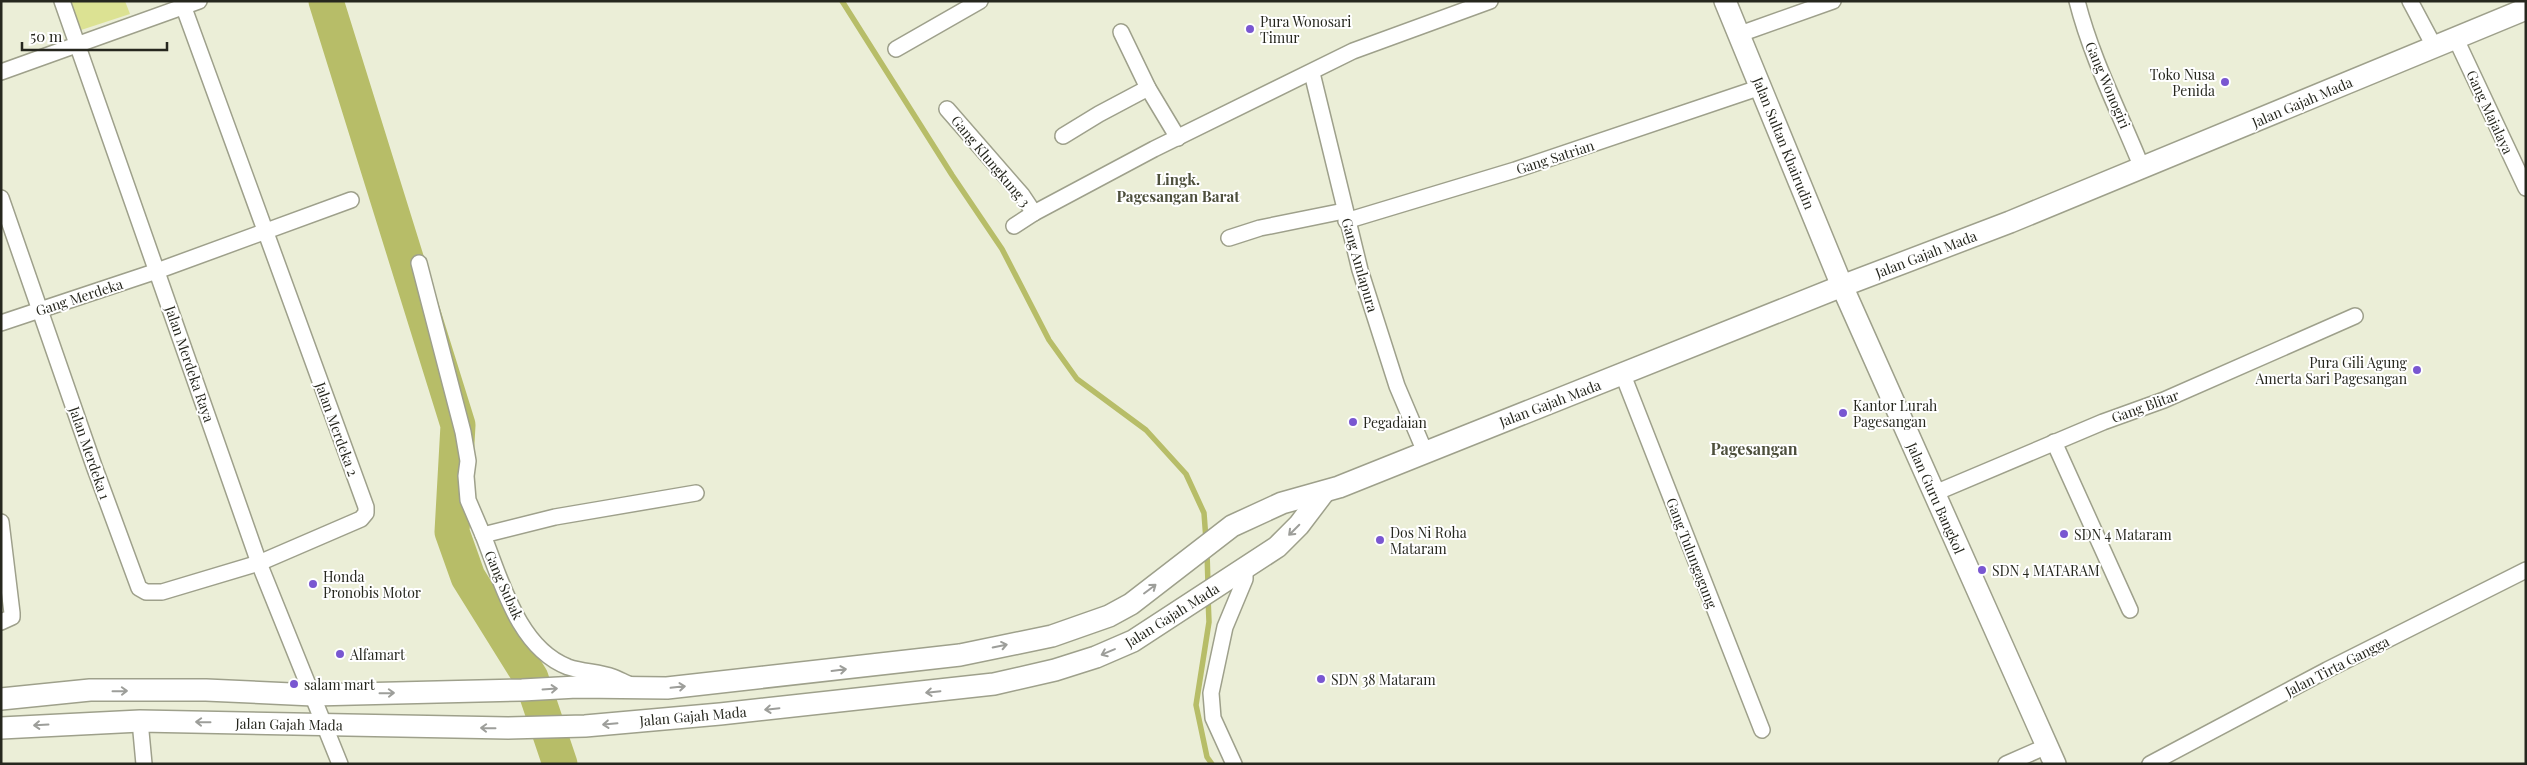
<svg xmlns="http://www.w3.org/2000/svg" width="2527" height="765" font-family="'Playfair Display',serif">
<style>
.park{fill:#dce293}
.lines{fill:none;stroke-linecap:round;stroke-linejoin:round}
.stream{stroke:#b7bd68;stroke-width:5.5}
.river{stroke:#b7bd68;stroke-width:35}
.street-casing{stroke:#9ea08b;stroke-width:18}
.secondary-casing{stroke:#9ea08b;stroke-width:24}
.street{stroke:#fff;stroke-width:15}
.secondary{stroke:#fff;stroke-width:21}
.oneway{stroke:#9d9e9a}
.poi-dot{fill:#7957d1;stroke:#fff;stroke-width:2}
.labels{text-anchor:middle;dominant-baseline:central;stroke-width:4;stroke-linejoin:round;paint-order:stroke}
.poi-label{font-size:14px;fill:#26271e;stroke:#fff;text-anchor:start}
.street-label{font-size:14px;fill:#26271e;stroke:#fff}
.neighbourhood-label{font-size:15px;font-weight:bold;fill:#4d4f3c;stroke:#fff}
.quarter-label{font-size:16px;font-weight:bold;fill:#4d4f3c;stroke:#fff}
</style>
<rect width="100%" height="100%" fill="#ebeed7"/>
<polygon class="park" points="68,1 125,1 130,14 78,31"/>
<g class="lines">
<g class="stream">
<polyline points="842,1 952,175 1002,249 1049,340 1077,379 1146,430 1186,474 1204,513 1206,540"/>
<polyline points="1207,552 1208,585"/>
<polyline points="1208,597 1209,622 1196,705 1207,757 1212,764"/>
</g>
<polyline class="river" points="326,1 458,425 452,532 468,577 531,678 560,764"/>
<defs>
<g id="street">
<polyline points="62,1 259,563 340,764"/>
<path d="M2077,1C2092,60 2120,113 2142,168"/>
<polyline points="2410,1 2434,46"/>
<polyline points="1121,32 1148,88 1178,138"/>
<polyline points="1740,34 1833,1"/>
<polyline points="2455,37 2526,188"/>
<polyline points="896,49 980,1"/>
<polyline points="1,72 199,1"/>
<polyline points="1312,73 1360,270 1397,386 1425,452"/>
<polyline points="947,109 1022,195 1034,213"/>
<polyline points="1063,136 1099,114 1148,88"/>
<polyline points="1,198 94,466 139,588 146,592 162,592 259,563 361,519 366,513 366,507 184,8"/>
<polyline points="1346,221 1515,170 1761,87"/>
<polyline points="1014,226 1034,213 1154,149 1353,51 1490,1"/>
<polyline points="1229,238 1260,228 1344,211"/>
<polyline points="419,263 463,432 468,461 466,476 468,500 483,535"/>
<polyline points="1,323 157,271 351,200"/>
<polyline points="1623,375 1762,730"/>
<polyline points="2054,442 2130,610"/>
<polyline points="1935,493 2103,422 2164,400 2355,316"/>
<polyline points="1,522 12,613 12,617 1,622"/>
<path d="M631,685C625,683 619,679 613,677C599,672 583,672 568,667C518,648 501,580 483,535L555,517L696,493"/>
<polyline points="140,721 144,764"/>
<polyline points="1234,764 1213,718 1211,693 1225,627 1245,579 1245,568"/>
<polyline points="2006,764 2047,746"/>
<polyline points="2150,764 2327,670 2526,570"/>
</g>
<g id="secondary">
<polyline points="1725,1 1842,286 2055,764"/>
<polyline points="1,699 90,690 206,690 313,695 522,690 577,687 667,688 960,655 1052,636 1109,616 1131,604 1232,526 1282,503 1339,487 1842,286 2010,222 2526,9"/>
<polyline points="1,728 140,721 508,728 585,726 720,714 994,684 1055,670 1096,657 1133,641 1277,547 1299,525 1324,492"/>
</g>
</defs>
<use href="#street" class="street-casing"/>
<use href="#secondary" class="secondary-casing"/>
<use href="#street" class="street"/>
<use href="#secondary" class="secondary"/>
</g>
<defs><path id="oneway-shaft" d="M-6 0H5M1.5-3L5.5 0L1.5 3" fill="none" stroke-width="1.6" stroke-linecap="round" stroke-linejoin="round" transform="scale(1.25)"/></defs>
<g class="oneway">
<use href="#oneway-shaft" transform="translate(1294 530) rotate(135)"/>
<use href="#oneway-shaft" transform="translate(1150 589) rotate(-37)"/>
<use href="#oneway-shaft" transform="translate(1000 646) rotate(-12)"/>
<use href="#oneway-shaft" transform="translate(1108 652) rotate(157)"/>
<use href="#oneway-shaft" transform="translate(839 670) rotate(-7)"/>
<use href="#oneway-shaft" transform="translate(678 687) rotate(-6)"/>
<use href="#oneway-shaft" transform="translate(550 689) rotate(-4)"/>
<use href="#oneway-shaft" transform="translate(120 691) rotate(-1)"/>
<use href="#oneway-shaft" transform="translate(933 692) rotate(174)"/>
<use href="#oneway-shaft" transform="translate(387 693) rotate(-1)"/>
<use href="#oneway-shaft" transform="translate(772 709) rotate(174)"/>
<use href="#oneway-shaft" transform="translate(203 722) rotate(-179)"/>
<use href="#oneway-shaft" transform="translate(610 724) rotate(175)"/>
<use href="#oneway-shaft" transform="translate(41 725) rotate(177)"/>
<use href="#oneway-shaft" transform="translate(488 728) rotate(-179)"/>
</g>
<g class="poi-dot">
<circle cx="1250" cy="29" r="5"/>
<circle cx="2225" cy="82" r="5"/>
<circle cx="2417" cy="370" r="5"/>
<circle cx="1843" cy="413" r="5"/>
<circle cx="1353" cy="422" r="5"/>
<circle cx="2064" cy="534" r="5"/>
<circle cx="1380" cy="540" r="5"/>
<circle cx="1982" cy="570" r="5"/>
<circle cx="313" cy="584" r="5"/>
<circle cx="340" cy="654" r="5"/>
<circle cx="1321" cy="679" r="5"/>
<circle cx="294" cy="684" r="5"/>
</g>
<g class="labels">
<g class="poi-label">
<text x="1260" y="21">Pura Wonosari<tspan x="1260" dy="16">Timur</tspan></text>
<text x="2215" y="74" text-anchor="end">Toko Nusa<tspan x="2215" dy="16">Penida</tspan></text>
<text x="2407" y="362" text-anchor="end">Pura Gili Agung<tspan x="2407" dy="16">Amerta Sari Pagesangan</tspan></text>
<text x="1853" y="405">Kantor Lurah<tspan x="1853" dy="16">Pagesangan</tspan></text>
<text x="1363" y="422">Pegadaian</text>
<text x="1390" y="532">Dos Ni Roha<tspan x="1390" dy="16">Mataram</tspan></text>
<text x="2074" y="534">SDN 4 Mataram</text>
<text x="1992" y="570">SDN 4 MATARAM</text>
<text x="323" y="576">Honda<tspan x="323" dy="16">Pronobis Motor</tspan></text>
<text x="350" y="654">Alfamart</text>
<text x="1331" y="679">SDN 38 Mataram</text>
<text x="304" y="684">salam mart</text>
</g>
<g class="street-label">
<text transform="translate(2108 85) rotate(67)">Gang Wonogiri</text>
<text transform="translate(2302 102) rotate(-23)">Jalan Gajah Mada</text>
<text transform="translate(2490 112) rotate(65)">Gang Majalaya</text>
<text transform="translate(1784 143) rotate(68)">Jalan Sultan Khairudin</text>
<text transform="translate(1555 157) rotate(-18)">Gang Satrian</text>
<text transform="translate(991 161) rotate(50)">Gang Klungkung 3</text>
<text transform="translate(1926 254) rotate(-21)">Jalan Gajah Mada</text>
<text transform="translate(1360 265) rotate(74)">Gang Amlapura</text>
<text transform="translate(79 297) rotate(-18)">Gang Merdeka</text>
<text transform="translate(190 364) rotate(71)">Jalan Merdeka Raya</text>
<text transform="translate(1550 403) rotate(-21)">Jalan Gajah Mada</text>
<text transform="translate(2145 406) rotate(-20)">Gang Blitar</text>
<text transform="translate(337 429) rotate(70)">Jalan Merdeka 2</text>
<text transform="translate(90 453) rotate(71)">Jalan Merdeka 1</text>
<text transform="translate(1936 498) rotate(66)">Jalan Guru Bangkol</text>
<text transform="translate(1692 553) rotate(69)">Gang Tulungagung</text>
<text transform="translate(504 585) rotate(66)">Gang Subak</text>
<text transform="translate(1172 615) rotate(-32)">Jalan Gajah Mada</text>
<text transform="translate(2337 666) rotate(-27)">Jalan Tirta Gangga</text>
<text transform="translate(693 716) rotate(-5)">Jalan Gajah Mada</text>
<text transform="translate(289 724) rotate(1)">Jalan Gajah Mada</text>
</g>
<g class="neighbourhood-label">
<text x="1178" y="179">Lingk.<tspan x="1178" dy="17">Pagesangan Barat</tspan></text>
</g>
<g class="quarter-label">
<text x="1754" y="448">Pagesangan</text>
</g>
</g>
<rect width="2527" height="765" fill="none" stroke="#26271e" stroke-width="5"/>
<path d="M22 42v8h145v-8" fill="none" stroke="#26271e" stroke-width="2.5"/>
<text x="30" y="42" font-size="15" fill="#26271e" stroke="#ffffff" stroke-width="4" paint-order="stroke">50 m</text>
</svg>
